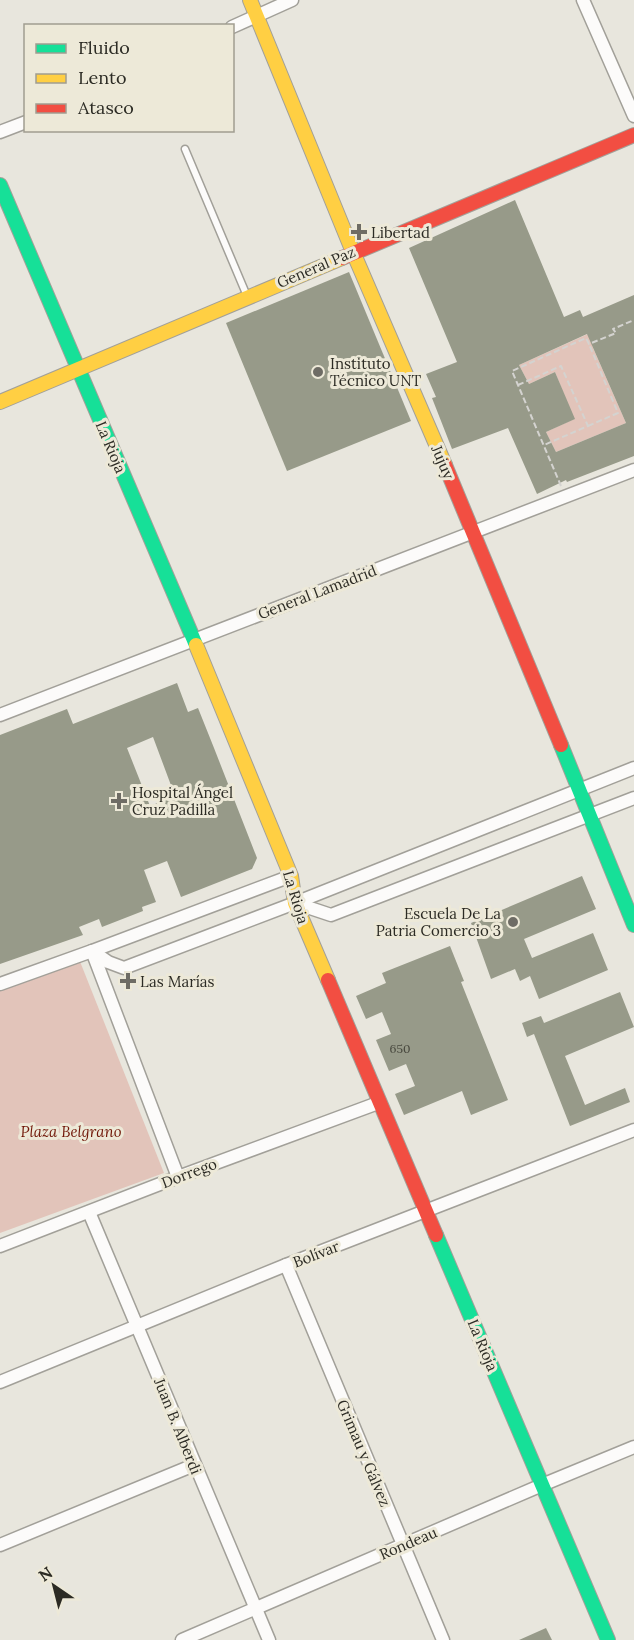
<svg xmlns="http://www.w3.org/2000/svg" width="634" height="1640" font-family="Lora,serif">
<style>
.green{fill:#e2c4ba}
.building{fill:#979a89;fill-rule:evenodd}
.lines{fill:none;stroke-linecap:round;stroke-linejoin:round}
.lane-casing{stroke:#a2a099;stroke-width:9}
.street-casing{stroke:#a2a099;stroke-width:15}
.fast-casing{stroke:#a2a099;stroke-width:16}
.slow-casing{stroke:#a2a099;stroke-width:16}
.jam-casing{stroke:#a2a099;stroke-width:16}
.path{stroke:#d4d3d0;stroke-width:2;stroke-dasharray:6 3;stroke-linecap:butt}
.lane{stroke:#fcfbfa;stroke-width:6}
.street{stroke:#fcfbfa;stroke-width:12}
.fast{stroke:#16e098;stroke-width:14}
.slow{stroke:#ffcf43;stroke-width:14}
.jam{stroke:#f24e42;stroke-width:14}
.poi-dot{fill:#6e6c65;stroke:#ede9d8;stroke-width:2}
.labels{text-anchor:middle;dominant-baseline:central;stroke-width:6;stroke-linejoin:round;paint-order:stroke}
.number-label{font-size:12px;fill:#47473d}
.poi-label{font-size:15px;fill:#2c2b24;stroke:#ede9d8;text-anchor:start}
.street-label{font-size:15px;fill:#2c2b24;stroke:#ede9d8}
.park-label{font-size:15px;font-style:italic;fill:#701607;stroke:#ede9d8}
</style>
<rect width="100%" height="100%" fill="#e8e6dd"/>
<g class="green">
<polygon points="590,333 593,348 626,423 556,452 546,432 574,419 555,372 529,384 519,365"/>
<polygon points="79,959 164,1173 0,1233 0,990"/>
</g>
<g class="building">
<path d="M515,200L564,317L580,310L583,317L634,295V456L567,482L566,480L537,494L508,428L452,449L432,398L436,397L426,374L457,362L409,248ZM587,334L626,423L556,452L546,432L575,419L555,372L529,384L519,365Z"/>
<polygon points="349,272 411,421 287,471 226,323"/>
<path d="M177,683L188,712L198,708L214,748L257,858L252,869L181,897L167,861L144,870L156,902L142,907L143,911L102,927L99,919L79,927L83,935L0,964V735L67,709L73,724ZM153,737L175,796L150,806L127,748Z"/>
<polygon points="582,876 596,909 524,939 532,958 593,933 608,970 539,999 530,976 520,981 515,969 491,979 471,923"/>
<polygon points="450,946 464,981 461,982 508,1100 471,1115 462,1091 404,1115 395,1094 415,1086 406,1064 389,1071 376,1040 391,1034 382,1012 366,1019 356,996 386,983 382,973"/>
<polygon points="620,992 634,1027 565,1056 585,1105 625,1088 630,1102 570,1126 534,1034 527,1037 522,1023 541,1016 544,1023"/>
<polygon points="546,1628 552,1640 519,1640"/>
</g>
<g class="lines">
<defs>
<polyline id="lane" points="185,149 247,296"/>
<g id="street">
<polyline points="583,0 634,116"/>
<polyline points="232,27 292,0"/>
<polyline points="0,132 26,122"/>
<polyline points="0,715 634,470"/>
<polyline points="295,903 331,915 634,798"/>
<polyline points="0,984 92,951 108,962 124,968 295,903 634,768"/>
<polyline points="178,1177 92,951 291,876"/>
<polyline points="89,1212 269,1640"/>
<polyline points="0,1246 178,1177 378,1103"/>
<polyline points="286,1265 443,1640"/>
<polyline points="0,1382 286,1265 634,1130"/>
<polyline points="0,1545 194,1465"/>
<polyline points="182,1640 542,1485 634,1447"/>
</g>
<g id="fast">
<polyline points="0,185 196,645"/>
<polyline points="561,745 634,925"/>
<polyline points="436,1235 608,1640"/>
</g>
<g id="slow">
<polyline points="250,0 353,252 445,465"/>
<polyline points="0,402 342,258"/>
<polyline points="196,645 291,876 295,903 328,980"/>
</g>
<g id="jam">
<polyline points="342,258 634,135"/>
<polyline points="445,465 561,745"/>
<polyline points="328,980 436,1235"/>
</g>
</defs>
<use href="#lane" class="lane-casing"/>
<use href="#street" class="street-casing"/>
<use href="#fast" class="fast-casing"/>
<use href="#slow" class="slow-casing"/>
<use href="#jam" class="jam-casing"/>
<g class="path">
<polyline points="518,385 561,366 588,426 544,445"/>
<polyline points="588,426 618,413 589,344"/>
<polyline points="561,486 512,371 586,338 589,344 616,333 613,329 634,320"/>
</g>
<use href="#lane" class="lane"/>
<use href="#street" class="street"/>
<use href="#fast" class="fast"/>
<use href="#slow" class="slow"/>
<use href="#jam" class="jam"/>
</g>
<g class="poi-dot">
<path d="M356 223h6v6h6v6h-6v6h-6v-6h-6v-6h6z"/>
<circle cx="318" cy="372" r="6"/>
<path d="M116 792h6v6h6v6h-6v6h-6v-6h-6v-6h6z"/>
<circle cx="513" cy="922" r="6"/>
<path d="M125 972h6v6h6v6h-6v6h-6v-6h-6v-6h6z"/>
</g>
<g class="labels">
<g class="number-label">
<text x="400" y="1048">650</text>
</g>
<g class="poi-label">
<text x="371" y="232">Libertad</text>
<text x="330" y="363">Instituto<tspan x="330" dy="17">Técnico UNT</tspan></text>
<text x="132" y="792">Hospital Ángel<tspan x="132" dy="17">Cruz Padilla</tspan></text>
<text x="501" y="913" text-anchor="end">Escuela De La<tspan x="501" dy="17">Patria Comercio 3</tspan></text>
<text x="140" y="981">Las Marías</text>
</g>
<g class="street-label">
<text transform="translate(316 267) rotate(-23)">General Paz</text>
<text transform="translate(111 447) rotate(67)">La Rioja</text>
<text transform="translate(443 462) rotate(67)">Jujuy</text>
<text transform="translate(317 592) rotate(-21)">General Lamadrid</text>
<text transform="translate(296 897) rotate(73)">La Rioja</text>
<text transform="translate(189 1173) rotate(-21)">Dorrego</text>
<text transform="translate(316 1254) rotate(-21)">Bolívar</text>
<text transform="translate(483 1345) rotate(67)">La Rioja</text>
<text transform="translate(178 1426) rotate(68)">Juan B. Alberdi</text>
<text transform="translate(364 1453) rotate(67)">Grimau y Gálvez</text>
<text transform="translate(408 1543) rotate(-23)">Rondeau</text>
</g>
<g class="park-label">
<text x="71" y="1131">Plaza Belgrano</text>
</g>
</g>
<rect x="24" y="24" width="210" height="108" fill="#ede9d8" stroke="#a09d90" stroke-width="1.5"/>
<rect x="36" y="44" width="30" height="9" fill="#16e098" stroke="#a09d90" stroke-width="1.5"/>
<text x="78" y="54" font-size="18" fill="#2c2b24">Fluido</text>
<rect x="36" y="74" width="30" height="9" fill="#ffcf43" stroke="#a09d90" stroke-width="1.5"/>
<text x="78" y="84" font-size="18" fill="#2c2b24">Lento</text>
<rect x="36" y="104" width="30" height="9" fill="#f24e42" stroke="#a09d90" stroke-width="1.5"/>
<text x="78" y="114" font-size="18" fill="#2c2b24">Atasco</text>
<g transform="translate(54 1586) rotate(325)" stroke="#ede9d8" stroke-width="4.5" paint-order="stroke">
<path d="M0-4.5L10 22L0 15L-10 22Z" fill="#2c2b24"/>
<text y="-9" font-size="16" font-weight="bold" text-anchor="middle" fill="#2c2b24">N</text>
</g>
</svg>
